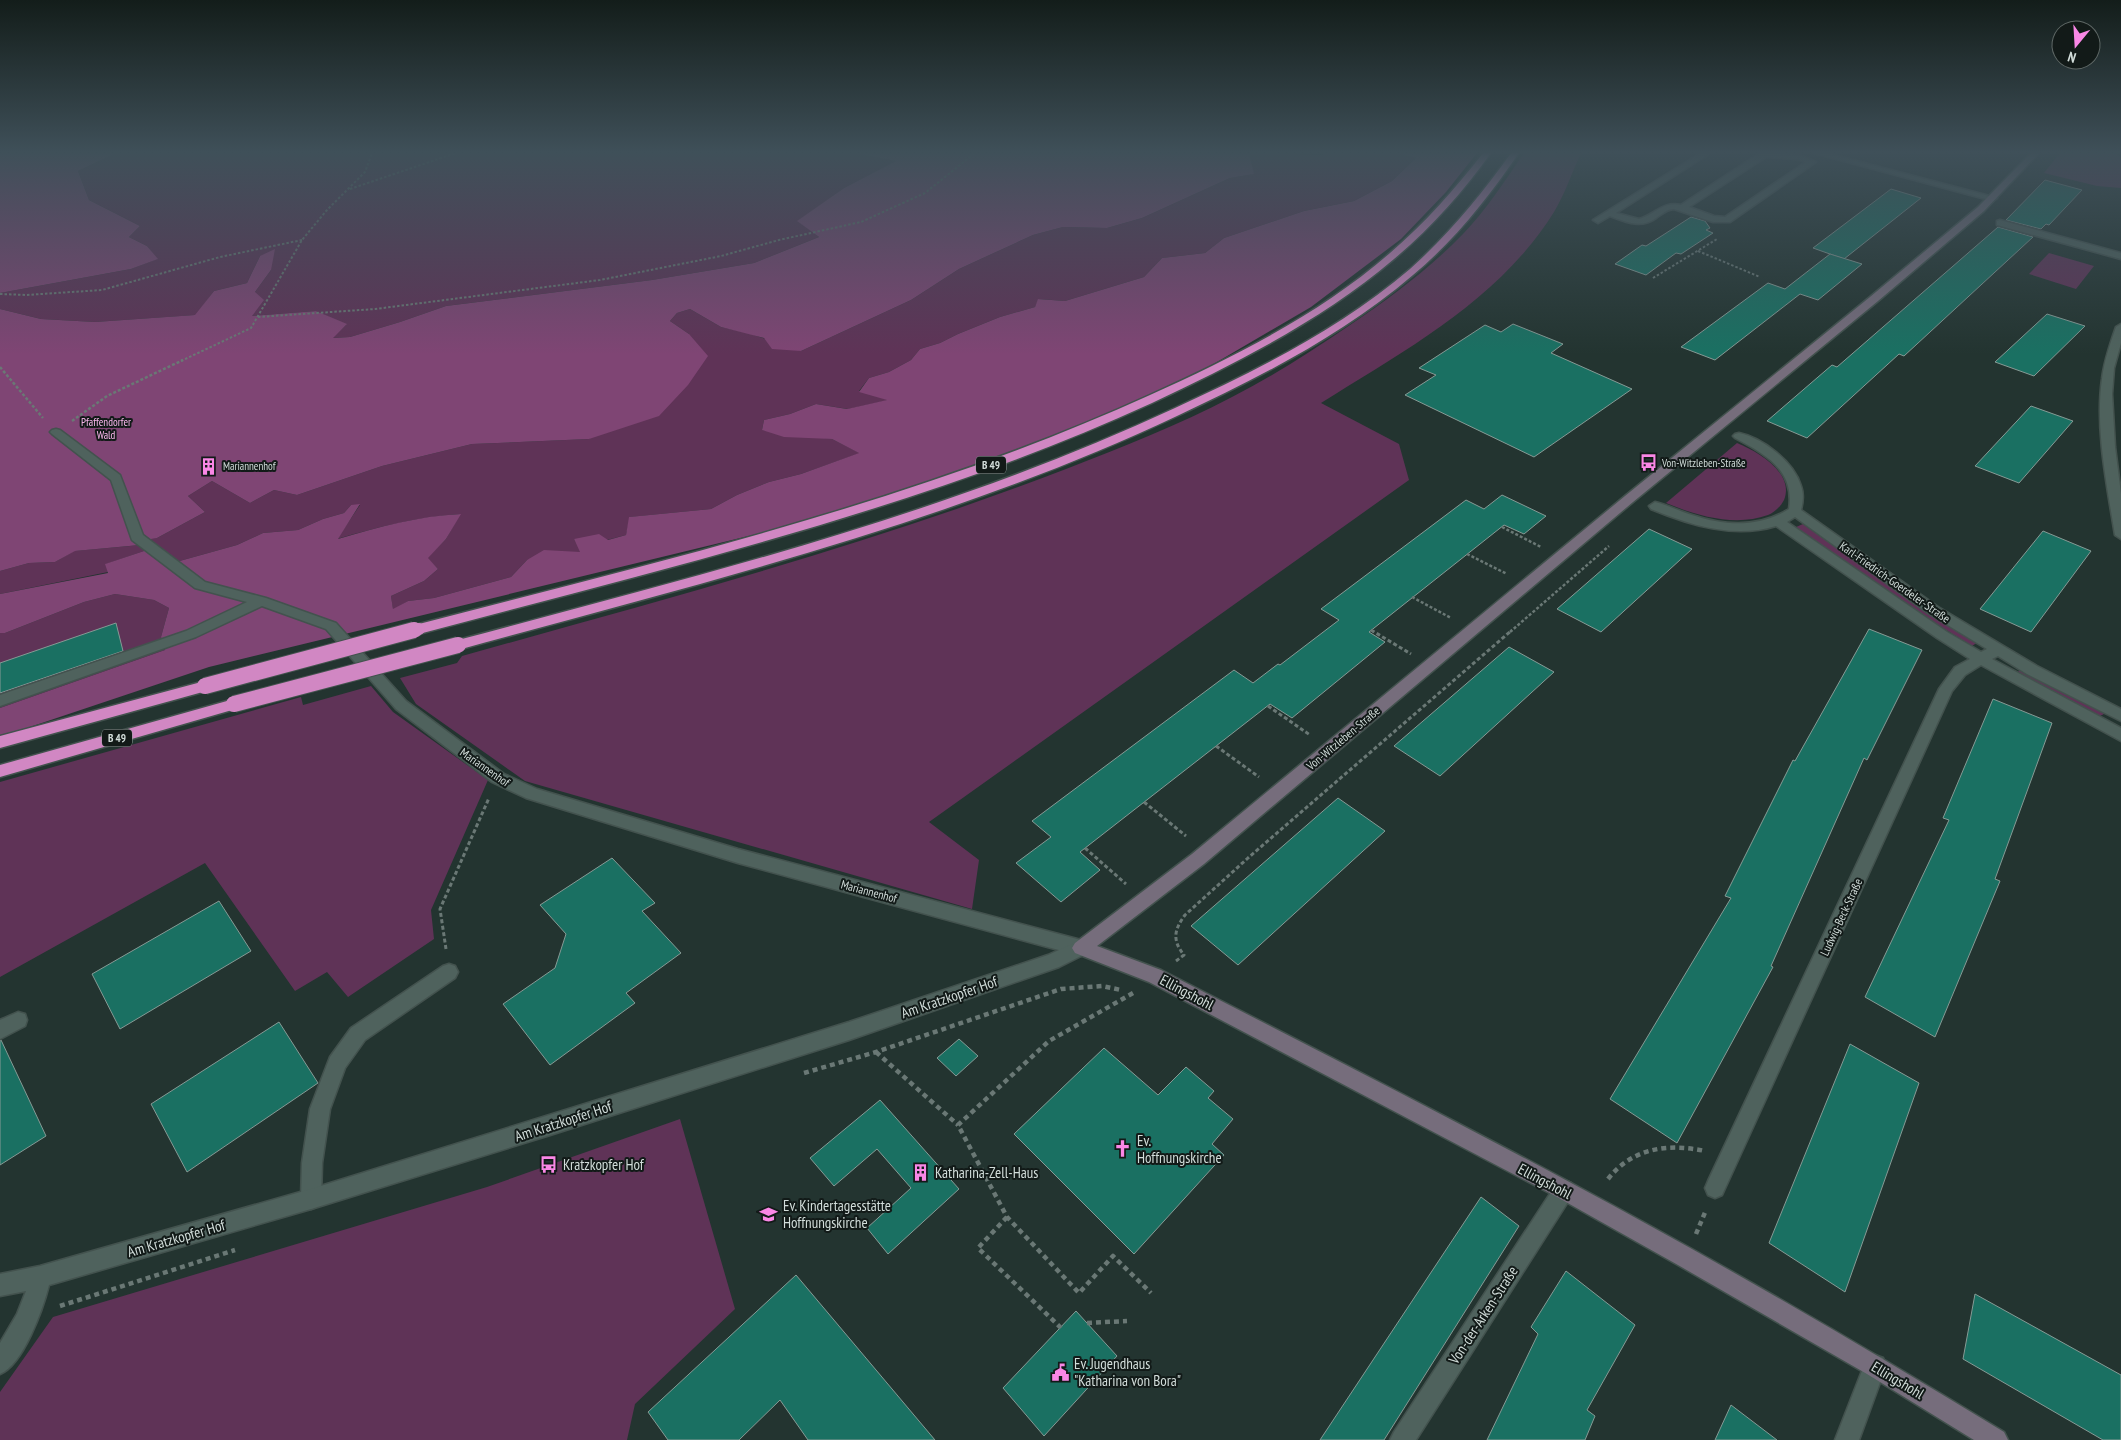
<svg xmlns="http://www.w3.org/2000/svg" width="2121" height="1440" font-family="'PT Sans Narrow',sans-serif">
<style>
.green{fill:#5f3357}
.forest{fill:#7f4574}
.building{fill:#1a7062;stroke:#869a95}
.lines{fill:none;stroke-linecap:round;stroke-linejoin:round}
.lane-casing{stroke:#43524e;stroke-width:3}
.street-casing{stroke:#43524e;stroke-width:3}
.secondary-casing{stroke:#43524e;stroke-width:3}
.highway-casing{stroke:#43524e;stroke-width:3}
.path-far3{stroke:#6a7875;stroke-width:2;stroke-dasharray:2.5 2;stroke-linecap:butt}
.path-far2{stroke:#6a7875;stroke-width:2.5;stroke-dasharray:3 2;stroke-linecap:butt}
.path-far1{stroke:#6a7875;stroke-width:3;stroke-dasharray:4 2.5;stroke-linecap:butt}
.path{stroke:#6a7875;stroke-width:4.5;stroke-dasharray:5 4;stroke-linecap:butt}
.lane{fill:#4f625d;fill-rule:evenodd}
.street{fill:#4f625d;fill-rule:evenodd}
.secondary{fill:#766d7c;fill-rule:evenodd}
.highway{fill:#d187c3;fill-rule:evenodd}
.highway-bridge-far1-casing{stroke:#43524e;stroke-width:14;stroke-linecap:butt}
.highway-bridge-casing{stroke:#43524e;stroke-width:18;stroke-linecap:butt}
.highway-bridge-far1{stroke:#d187c3;stroke-width:12}
.highway-bridge{stroke:#d187c3;stroke-width:16}
.labels{text-anchor:middle;dominant-baseline:central;stroke-width:4;stroke-linejoin:round;paint-order:stroke}
.far-park-label{font-size:11px;fill:#fdb8ef;stroke:#121a18}
.far-poi-label{font-size:11px;fill:#d2ddda;stroke:#121a18;text-anchor:start}
.shield{fill:#121a18;stroke:#98a2a0;stroke-width:1}
.shield-label{font-size:11px;font-weight:bold;fill:#d2ddda}
.street-label{font-size:12px;fill:#d2ddda;stroke:#121a18}
.near-street-label{font-size:15px;fill:#d2ddda;stroke:#121a18}
.near-poi-label{font-size:15px;fill:#d2ddda;stroke:#121a18;text-anchor:start}
</style>
<rect width="100%" height="100%" fill="#233430"/>
<g class="green">
<polygon points="116,153 341,153 353,154 354,153 854,153 897,161 844,188 798,221 819,237 754,263 652,280 446,306 400,322 350,337 332,338 346,325 316,311 252,316 255,292 271,270 260,256 247,283 214,291 196,315 95,322 41,319 0,309 0,293 131,269 157,259 147,246 129,237 140,226 89,200 78,171"/>
<path d="M1249,153L1322,155L1327,153H1395L1416,158L1392,181L1354,201L1304,211L1224,238L1205,253L1162,258L1144,277L1065,301L1039,299L1035,307L1000,317L958,334L940,343L920,349L911,360L889,372L869,378L859,391L889,400L848,409L816,404L790,414L764,420L762,430L832,439L860,453L801,474L769,482L737,495L711,509L630,517L626,535L607,540L574,539L581,552L527,560L511,577L434,598L408,601L393,610L391,596L424,581L438,569L427,558L446,539L460,514C416,517 379,527 337,539L360,505H351L344,513L323,519L298,530L263,533L237,545L176,562L145,539L157,538L205,512L188,496L212,481L250,503L274,490L297,495L382,466L472,444L589,439L689,334L670,321L677,313L690,309L721,327L748,333L801,351L911,300L959,269L1033,235L1063,227L1107,228L1142,218L1230,178L1253,174Z"/>
<path d="M1524,153H1581C1572,172 1565,194 1554,212C1499,300 1407,349 1321,403L1399,444L1409,480L929,822L979,860L972,909L525,781L416,704L400,678L457,663L462,656C665,599 870,545 1066,469C1122,447 1179,425 1232,397C1273,376 1312,351 1350,325C1390,298 1429,269 1463,234C1486,210 1505,181 1524,153Z"/>
<polygon points="2060,153 2116,153 2121,158 2121,188 2097,186 2044,173"/>
<polygon points="2049,253 2094,266 2076,289 2029,274"/>
<path d="M1737,443C1757,451 1795,473 1784,500C1781,506 1775,512 1768,515C1735,527 1697,516 1666,503Z"/>
<polygon points="1803,524 1879,578 1978,642 1972,646 1922,615 1796,527"/>
<polygon points="141,545 147,550 106,564 108,572 0,594 0,571 29,563 55,562 74,551"/>
<polygon points="115,594 154,600 169,608 161,637 165,650 0,708 0,633 5,633 84,602"/>
<polygon points="2022,668 2106,713 2100,716 2017,673"/>
<polygon points="371,686 393,712 488,780 431,910 434,939 348,997 327,972 295,991 205,863 0,977 0,782 301,697 303,705"/>
<polygon points="680,1119 735,1309 635,1404 627,1440 0,1440 0,1392 53,1317 487,1187"/>
</g>
<g class="forest">
<polygon points="0,153 116,153 78,171 89,200 140,226 129,237 147,246 158,259 131,269 0,293"/>
<path d="M854,153H1249L1254,174L1230,178L1142,218L1107,228L1063,227L1033,235L959,269L911,300L801,351L772,349L764,338L721,327L690,309L677,313L670,321L689,334L708,356L688,385L659,416L589,439L472,444L382,466L297,495L274,490L250,503L212,481L188,496L205,512L157,538L145,540L176,562L237,545L263,533L298,530L323,519L344,513L351,505L360,504L338,539C380,527 417,516 461,514L446,539L428,558L438,569L424,581L391,596L393,609L408,601L434,598L511,577L527,560L544,550L580,552L574,539L599,534L608,540L626,535L629,517L711,509L737,495L769,482L801,474L859,453L832,439L784,437L762,430L764,420L790,414L816,404L847,409L887,400L859,392L869,378L889,372L911,360L920,349L940,343L958,334L1000,317L1035,307L1038,299L1065,301L1144,277L1162,258L1205,253L1224,238L1304,211L1354,201L1392,181L1416,158L1395,153H1477L1446,192L1401,239L1311,307L1188,379L1060,435L887,496L773,530L209,667L0,737V708L165,650L161,637L169,608L154,600L115,594L84,602L5,633H0V594L108,573L105,564L147,550L140,545L75,551L55,562L29,563L0,571V309L41,319L95,322L195,315L214,291L247,283L260,256L275,249L271,270L255,292L264,300L252,316L316,311L347,324L333,338L350,337L400,322L446,306L652,280L754,263L819,237L797,221L844,188L896,161Z"/>
</g>
<g class="building">
<polygon points="2045,180 2082,190 2049,225 2046,224 2041,229 2006,220"/>
<polygon points="1891,189 1921,198 1844,259 1813,248"/>
<polygon points="1691,217 1705,221 1710,228 1706,230 1713,233 1681,254 1676,253 1646,275 1615,264 1642,245 1646,246"/>
<polygon points="1998,227 2033,237 1904,356 1899,354 1807,438 1767,421 1832,365 1837,367"/>
<polygon points="1830,254 1862,264 1818,300 1800,294 1715,360 1681,347 1768,283 1785,289"/>
<polygon points="2047,314 2085,326 2034,376 1995,362"/>
<polygon points="1513,324 1563,344 1551,353 1632,389 1534,457 1405,395 1436,375 1419,368 1485,325 1501,332"/>
<polygon points="2031,406 2073,421 2019,483 1975,466"/>
<polygon points="1502,495 1546,516 1524,534 1504,525 1369,632 1385,642 1292,718 1270,704 1080,852 1100,870 1061,902 1016,863 1051,837 1032,821 1234,670 1253,683 1278,664 1280,665 1339,620 1321,609 1466,500 1484,509"/>
<polygon points="1649,529 1692,549 1601,632 1557,609"/>
<polygon points="2043,531 2091,551 2031,632 1980,609"/>
<polygon points="116,623 123,651 0,693 0,663"/>
<polygon points="1869,629 1922,650 1867,760 1864,758 1771,966 1773,967 1677,1143 1610,1099 1731,898 1725,896 1793,760 1795,761"/>
<polygon points="1509,647 1554,672 1440,776 1394,746"/>
<polygon points="1993,699 2052,723 1995,879 2000,881 1935,1037 1865,997 1949,820 1943,818"/>
<polygon points="1338,798 1385,831 1238,965 1191,926"/>
<polygon points="612,858 655,903 642,911 681,953 626,993 635,1003 550,1065 503,1004 555,968 566,934 540,905"/>
<polygon points="219,901 251,951 120,1029 92,974"/>
<polygon points="279,1022 318,1083 187,1172 151,1104"/>
<polygon points="959,1039 978,1056 956,1076 937,1058"/>
<polygon points="1,1040 46,1136 0,1165 0,1041"/>
<polygon points="1850,1044 1919,1083 1845,1292 1769,1243"/>
<polygon points="1104,1048 1158,1095 1186,1067 1214,1091 1208,1098 1233,1119 1212,1144 1224,1155 1134,1254 1014,1134"/>
<polygon points="880,1100 959,1189 888,1254 867,1228 911,1188 877,1149 834,1186 810,1158"/>
<polygon points="1481,1197 1519,1226 1384,1440 1320,1440"/>
<polygon points="1566,1271 1635,1325 1587,1410 1595,1416 1585,1440 1487,1440 1538,1334 1531,1327"/>
<polygon points="796,1275 935,1440 808,1440 780,1400 739,1440 668,1440 648,1412"/>
<polygon points="1975,1294 2121,1375 2121,1440 2103,1440 1963,1359"/>
<polygon points="1076,1311 1117,1356 1044,1436 1003,1388"/>
<polygon points="1731,1405 1777,1440 1715,1440"/>
</g>
<g class="lines">
<defs>
<g id="lane">
<path d="M1701,153H1710L1616,213L1639,219C1655,215 1662,201 1681,205L1760,153L1799,155L1816,162L1730,222H1713L1674,209C1667,209 1662,214 1656,218C1641,229 1626,222 1610,216L1598,223L1593,220ZM1766,157L1798,159L1806,162L1725,217L1714,216L1689,207Z"/>
<polygon points="1814,153 1826,153 1997,198 1993,201"/>
<polygon points="56,429 60,430 120,475 143,535 205,582 266,598 336,623 406,701 504,774 537,789 738,849 1081,940 1087,943 1090,948 1087,953 1081,956 738,863 526,798 492,782 396,709 326,629 262,606 196,637 0,706 0,695 186,631 247,602 195,588 132,540 111,480 52,434 50,432 52,430"/>
<polygon points="449,964 455,966 458,972 455,978 365,1040 345,1068 330,1109 322,1163 321,1199 318,1206 311,1209 304,1206 301,1199 302,1163 310,1109 330,1057 351,1028 443,966"/>
<polygon points="18,1012 25,1014 27,1020 25,1026 0,1039 0,1020"/>
</g>
<g id="street">
<polygon points="2000,220 2121,253 2121,259 1997,225 1997,221"/>
<path d="M2121,324V343L2114,368L2112,394L2115,447L2121,494V539L2115,535C2107,486 2095,428 2102,379C2104,361 2110,344 2116,327Z"/>
<path d="M1739,433C1763,438 1794,462 1801,486C1804,494 1803,502 1801,510L1938,607L2037,666L2121,709V721L2027,674L1998,656L1992,659L2121,728V741L1981,665L1965,675L1952,691L1722,1195L1715,1198L1708,1195L1705,1188L1708,1181L1939,689L1955,667L1970,659L1937,638L1776,526C1734,539 1690,525 1651,509L1649,506L1655,502C1667,505 1679,511 1692,515C1725,526 1759,528 1789,509C1795,470 1765,454 1735,438L1733,436L1735,434ZM1795,517L1928,613L1987,649L1981,652L1947,632L1787,522Z"/>
<path d="M1081,940L1087,943L1090,948L1087,953L1059,967L849,1040L550,1135L311,1209L49,1285C43,1309 23,1365 0,1374V1343L17,1314L26,1291L0,1296V1274L40,1266L311,1189L849,1022L1048,955Z"/>
<polygon points="1564,1180 1571,1183 1574,1190 1571,1197 1416,1440 1390,1440 1394,1432 1557,1183"/>
<polygon points="1875,1355 1883,1358 1886,1366 1859,1440 1835,1440 1867,1358"/>
</g>
<path id="secondary" d="M2031,153H2039L1984,211L1878,301L1633,502L1204,864L1097,946L1161,970C1299,1041 1437,1111 1573,1184C1719,1262 1863,1346 2004,1432L2008,1440H1974L1867,1374L1678,1265L1557,1197L1149,982L1075,953L1072,948L1075,943L1192,854L1625,496L1870,297L1978,207Z"/>
<g id="highway">
<path d="M1483,153H1491C1463,192 1431,228 1394,259C1322,320 1237,363 1152,403C918,510 666,568 419,634L414,632L412,629L414,626L419,624C666,560 917,501 1150,395C1234,357 1320,314 1390,253C1425,223 1455,189 1483,153Z"/>
<path d="M1511,153H1519C1488,198 1455,240 1413,275C1343,335 1260,377 1177,416C948,524 701,583 458,650L453,648L451,645L453,642L458,640C701,575 946,515 1175,408C1258,370 1341,328 1410,269C1449,234 1481,195 1511,153Z"/>
<polygon points="205,681 210,682 212,686 210,690 0,748 0,736"/>
<polygon points="234,699 239,700 241,704 239,708 0,777 0,765"/>
</g>
</defs>
<use href="#lane" class="lane-casing"/>
<use href="#street" class="street-casing"/>
<use href="#secondary" class="secondary-casing"/>
<use href="#highway" class="highway-casing"/>
<g class="path-far3">
<polyline points="350,189 456,153"/>
<polyline points="1698,251 1760,277"/>
<polyline points="1653,278 1717,239"/>
<polyline points="0,294 26,295 102,290 220,257 302,240"/>
<polyline points="258,317 375,309 600,280 721,256 779,240 861,222 925,193 975,153"/>
<polyline points="181,361 251,328 302,240 327,210 365,172 372,153"/>
</g>
<g class="path-far2">
<polyline points="0,367 43,418"/>
<polyline points="72,421 107,396 183,360"/>
<polyline points="1502,527 1541,547"/>
<polyline points="1467,554 1507,574"/>
<polyline points="1412,597 1451,618"/>
<polyline points="1371,630 1374,632"/>
<polyline points="1510,632 1609,546"/>
</g>
<g class="path-far1">
<polyline points="1371,630 1411,654"/>
<polyline points="1268,706 1310,735"/>
<polyline points="1216,746 1259,777"/>
<polyline points="1144,802 1186,836"/>
<polyline points="1085,848 1126,884"/>
<polyline points="446,949 440,909 489,798"/>
<path d="M1176,961L1184,955C1172,940 1174,930 1185,915L1248,858L1512,630"/>
</g>
<g class="path">
<polyline points="1133,993 1049,1041 958,1125 1007,1217 1079,1293 1113,1256 1151,1293"/>
<polyline points="876,1052 958,1125"/>
<polyline points="804,1073 876,1052 1061,989 1102,986 1121,990"/>
<path d="M1608,1179C1632,1148 1668,1143 1705,1151"/>
<polyline points="1007,1217 978,1248 1061,1328"/>
<polyline points="1696,1234 1706,1210"/>
<polyline points="60,1306 235,1250"/>
<polyline points="1087,1323 1127,1321"/>
</g>
<use href="#lane" class="lane"/>
<use href="#street" class="street"/>
<use href="#secondary" class="secondary"/>
<use href="#highway" class="highway"/>
<defs>
<polyline id="highway-bridge-far1" points="410,632 419,629"/>
<g id="highway-bridge">
<polyline points="205,686 414,630"/>
<polyline points="234,704 458,645"/>
</g>
</defs>
<use href="#highway-bridge-far1" class="highway-bridge-far1-casing"/>
<use href="#highway-bridge" class="highway-bridge-casing"/>
<use href="#highway-bridge-far1" class="highway-bridge-far1"/>
<use href="#highway-bridge" class="highway-bridge"/>
</g>
<linearGradient id="sky" x2="0" y2="1"><stop stop-color="#131d1a"/><stop offset="0.43" stop-color="#3f5059"/><stop offset="1" stop-color="#3f5059" stop-opacity="0"/></linearGradient>
<rect width="2121" height="354" fill="url(#sky)"/>
<defs>
<symbol id="bus-bare" viewBox="-9 -9 18 18"><path d="M-5-6H5V4H4V6H2V4H-2V6H-4V4H-5ZM-3.5-4V0h7V-4ZM-3.5 1.2v1.5H-2V1.2ZM2 1.2v1.5H3.5V1.2Z" fill="#fa87e6" stroke="#121a18" stroke-width="2.5" paint-order="stroke"/></symbol>
<symbol id="building-bare" viewBox="-9 -9 18 18"><path d="M-4-6H4V6H1V3H-1V6H-4ZM-2.5-4.3h1.7v1.8h-1.7ZM.8-4.3h1.7v1.8H.8ZM-2.5-1h1.7V.8h-1.7ZM.8-1h1.7V.8H.8Z" fill="#fa87e6" stroke="#121a18" stroke-width="2.5" paint-order="stroke"/></symbol>
<symbol id="church-bare" viewBox="-9 -9 18 18"><path d="M-1.2-6h2.4v3.5h3.3v2.4h-3.3V6h-2.4V-.1h-3.3v-2.4h3.3Z" fill="#fa87e6" stroke="#121a18" stroke-width="2.5" paint-order="stroke"/></symbol>
<symbol id="school-bare" viewBox="-9 -9 18 18"><path d="M0-5L7-2L0 1L-7-2ZM-4 1L0 2.5L4 1V4Q0 6-4 4Z" fill="#fa87e6" stroke="#121a18" stroke-width="2.5" paint-order="stroke"/></symbol>
<symbol id="civic-bare" viewBox="-9 -9 18 18"><path d="M-.6-6.5H3V-4.5H.6V-3L4-1V1h2V6H-6V1h2V-1L-.6-3ZM-1.2 2.5V6h2.4V2.5Z" fill="#fa87e6" stroke="#121a18" stroke-width="2.5" paint-order="stroke"/></symbol>
</defs>
<g fill-rule="evenodd">
<use href="#bus-bare" x="1636" y="450" width="25" height="25"/>
<use href="#building-bare" x="196" y="454" width="25" height="25"/>
<use href="#church-bare" x="1110" y="1136" width="25" height="25"/>
<use href="#bus-bare" x="536" y="1152" width="25" height="25"/>
<use href="#building-bare" x="908" y="1160" width="25" height="25"/>
<use href="#school-bare" x="756" y="1202" width="25" height="25"/>
<use href="#civic-bare" x="1048" y="1360" width="25" height="25"/>
</g>
<g class="labels">
<g class="far-park-label">
<text x="106" y="422">Pfaffendorfer<tspan x="106" dy="13">Wald</tspan></text>
</g>
<g class="far-poi-label">
<text x="1662" y="463">Von-Witzleben-Straße</text>
<text x="223" y="466">Mariannenhof</text>
</g>
<g class="shield">
<rect x="976" y="456.5" width="30" height="17" rx="4"/>
<rect x="102" y="729.5" width="30" height="17" rx="4"/>
</g>
<g class="shield-label">
<text x="991" y="465">B 49</text>
<text x="117" y="738">B 49</text>
</g>
<g class="street-label">
<text transform="translate(1895 582) rotate(35)">Karl-Friedrich-Goerdeler-Straße</text>
<text transform="translate(1343 738) rotate(-40)">Von-Witzleben-Straße</text>
<text transform="translate(485 767) rotate(35)">Mariannenhof</text>
<text transform="translate(869 891) rotate(15)">Mariannenhof</text>
<text transform="translate(1841 917) rotate(-65)">Ludwig-Beck-Straße</text>
</g>
<g class="near-street-label">
<text transform="translate(1187 992) rotate(28)">Ellingshohl</text>
<text transform="translate(949 997) rotate(-19)">Am Kratzkopfer Hof</text>
<text transform="translate(563 1121) rotate(-18)">Am Kratzkopfer Hof</text>
<text transform="translate(1545 1181) rotate(28)">Ellingshohl</text>
<text transform="translate(176 1238) rotate(-16)">Am Kratzkopfer Hof</text>
<text transform="translate(1483 1315) rotate(-57)">Von-der-Arken-Straße</text>
<text transform="translate(1898 1380) rotate(31)">Ellingshohl</text>
</g>
<g class="near-poi-label">
<text x="1137" y="1140">Ev.<tspan x="1137" dy="17">Hoffnungskirche</tspan></text>
<text x="563" y="1164">Kratzkopfer Hof</text>
<text x="935" y="1172">Katharina-Zell-Haus</text>
<text x="783" y="1205">Ev. Kindertagesstätte<tspan x="783" dy="17">Hoffnungskirche</tspan></text>
<text x="1074" y="1363">Ev. Jugendhaus<tspan x="1074" dy="17">"Katharina von Bora"</tspan></text>
</g>
</g>
<g transform="translate(2076 45) rotate(198)"><circle r="24" fill="#121a18" stroke="#5f6866"/>
<path d="M0-4L9 19L0 12L-9 19Z" fill="#fa87e6"/>
<text y="-8" font-size="14" font-weight="bold" text-anchor="middle" fill="#d2ddda">N</text>
</g>
</svg>
